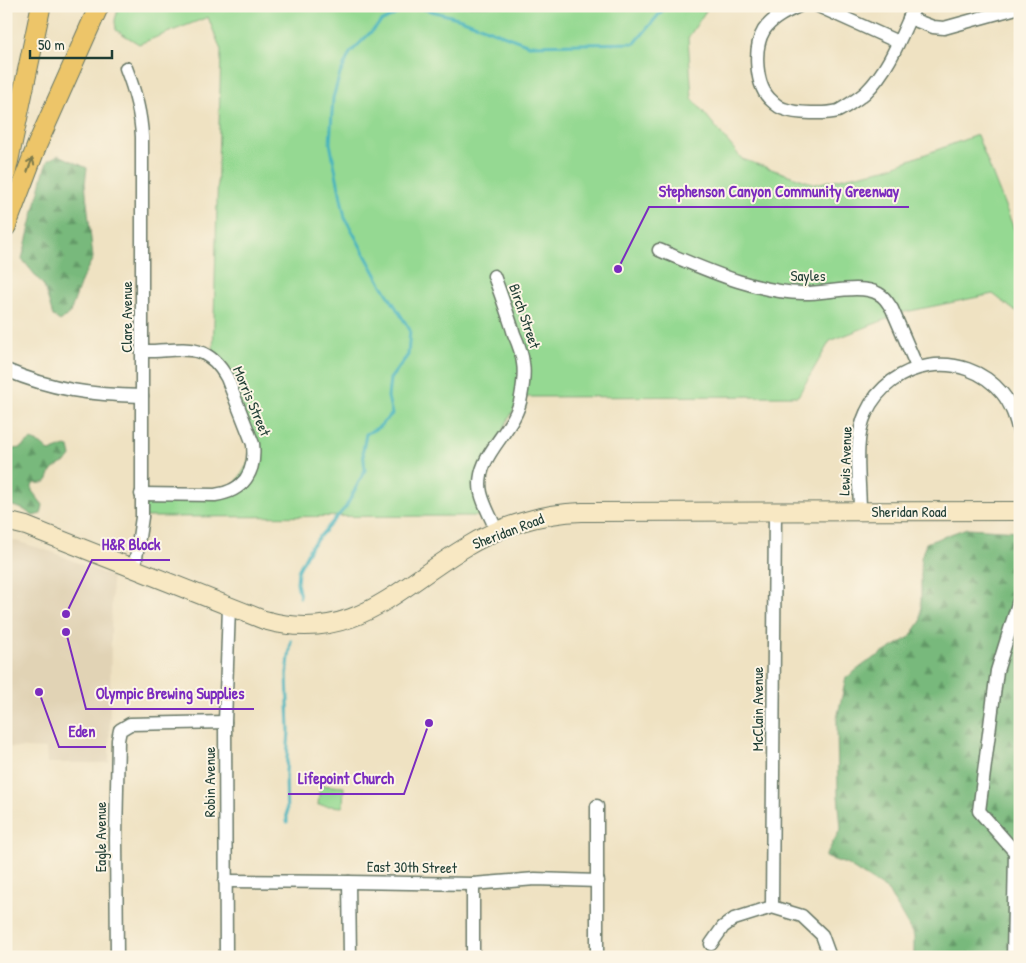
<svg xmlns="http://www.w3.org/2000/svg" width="1026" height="963" font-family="'Patrick Hand',sans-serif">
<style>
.built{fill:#e1d3b5}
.forest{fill:url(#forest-firs);stroke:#4c7b58}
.park{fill:#95d992;stroke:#5a8b63}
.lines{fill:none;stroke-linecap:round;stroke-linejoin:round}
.stream{stroke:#44b3be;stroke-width:3}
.street-casing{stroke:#687766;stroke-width:15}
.secondary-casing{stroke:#687766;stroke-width:20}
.primary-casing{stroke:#687766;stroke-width:21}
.street{stroke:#fff;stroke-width:12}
.secondary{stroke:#f8e8c3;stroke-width:18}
.primary{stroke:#edc569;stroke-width:19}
.oneway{stroke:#7c7a4c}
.labels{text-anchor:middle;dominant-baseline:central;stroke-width:4;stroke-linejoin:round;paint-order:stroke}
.street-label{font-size:15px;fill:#1f3d34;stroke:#fcf5e5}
.leader{fill:none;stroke:#7b2cbf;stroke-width:2}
.callout-dot{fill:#7b2cbf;stroke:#fcf5e5;stroke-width:2}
.callout-label{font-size:16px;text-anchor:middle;font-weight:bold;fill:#7b2cbf;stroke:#fcf5e5;stroke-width:4;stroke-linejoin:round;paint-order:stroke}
</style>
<defs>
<pattern id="forest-firs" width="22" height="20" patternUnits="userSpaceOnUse" patternTransform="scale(1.25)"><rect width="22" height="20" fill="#78b97c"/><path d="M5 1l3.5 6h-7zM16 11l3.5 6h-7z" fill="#629866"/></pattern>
</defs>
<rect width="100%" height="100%" fill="#fcf5e5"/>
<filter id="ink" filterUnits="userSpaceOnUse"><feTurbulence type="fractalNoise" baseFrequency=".02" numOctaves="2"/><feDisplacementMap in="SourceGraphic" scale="10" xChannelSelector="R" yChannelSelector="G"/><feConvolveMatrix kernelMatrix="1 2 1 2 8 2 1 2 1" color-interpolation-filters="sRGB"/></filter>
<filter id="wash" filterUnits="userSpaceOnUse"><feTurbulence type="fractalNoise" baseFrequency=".0096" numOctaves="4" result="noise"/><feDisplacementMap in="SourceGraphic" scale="20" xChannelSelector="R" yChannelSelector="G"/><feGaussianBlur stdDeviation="1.12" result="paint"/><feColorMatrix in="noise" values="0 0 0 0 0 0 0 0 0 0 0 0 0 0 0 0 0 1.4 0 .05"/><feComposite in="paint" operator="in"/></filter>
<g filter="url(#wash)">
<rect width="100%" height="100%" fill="#efe2c2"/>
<polygon class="built" points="6,538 52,552 112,577 109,763 47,763 46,749 6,747"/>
<g class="forest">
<polygon points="59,155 87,168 85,183 93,258 82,279 70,313 60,321 53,316 44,286 22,259 44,171 48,160"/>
<path d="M31,440L41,444L50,452L65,446L69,447L71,456C65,465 62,462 55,468C45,475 53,485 35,483L32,486V491L43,505L41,514L33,516L23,509L6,504V450L20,448Z"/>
<polygon points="967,528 1020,531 1020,957 914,957 914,936 888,891 846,864 825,857 841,828 838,795 837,719 846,678 866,663 910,637 921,621 921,558 926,543"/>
</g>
<g class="park">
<polygon points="119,6 709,6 688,38 692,98 742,159 815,184 885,169 977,135 1020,244 1020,315 993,294 905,312 830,341 798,396 521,397 482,467 490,516 142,517 141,494 231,491 254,454 213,359 221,50 208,17 139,44 116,30 115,20"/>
<polygon points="320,785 344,787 343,807 318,805"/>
</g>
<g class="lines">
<g class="stream">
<polyline points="413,6 461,19 529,45 635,43 666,6"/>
<polyline points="300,597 297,583 298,571 311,546 346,507 365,470 363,450 366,434 379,427 392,414 388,397 390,379 408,355 410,330 380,282 345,218 330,143 333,98 340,74 350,53 381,22 412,6"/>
<polyline points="287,822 286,772 289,731 287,673 291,641"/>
</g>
</g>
</g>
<g filter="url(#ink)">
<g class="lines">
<defs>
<g id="street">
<path d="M799,6C786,12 772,18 764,30C753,48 755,87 772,101C775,104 780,108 784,109C795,114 827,114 838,111C844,108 861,97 866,92C890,68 901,36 915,6"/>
<polyline points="818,6 898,42"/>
<polyline points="909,18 933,27 944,28 1020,7"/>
<path d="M126,68C135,91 141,112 142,137V517L136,558L133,568"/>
<path d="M659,250C705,269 753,292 803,293C824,294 861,283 879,294C885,297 888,303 892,309L917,367"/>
<path d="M494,276C501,295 508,314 514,334C518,343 522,353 523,363C525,374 523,386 521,397C516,432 473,455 481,493C484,506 492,519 497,532"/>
<path d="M6,370C53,390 92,395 142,396"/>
<path d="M141,494L215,495C244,491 256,472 253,444L227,378C205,338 179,352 142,351"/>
<path d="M860,511C860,482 853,440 866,413C890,360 963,347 1002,393C1012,405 1016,420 1020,435"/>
<polyline points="775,512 772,907 802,916 822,935 830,957"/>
<polyline points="597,806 597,957"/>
<polyline points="225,881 349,882 473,884 535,879 598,881"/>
<polyline points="349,882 350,957"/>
<polyline points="711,944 723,927 734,919 772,907"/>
<polyline points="117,957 116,838 118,740 120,730 130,724 225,722"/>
<polyline points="226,957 225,722 229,607"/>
<polyline points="473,957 473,884"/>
<polyline points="1013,957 1015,852 979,811 997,671 1020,597"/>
</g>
<path id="secondary" d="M6,521L26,526L264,620C353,645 397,588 466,547C500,526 542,513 582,512L1020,511"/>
<g id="primary">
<polyline points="6,173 41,6"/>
<polyline points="6,227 37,145 99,6"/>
</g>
</defs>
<use href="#street" class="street-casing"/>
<use href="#secondary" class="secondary-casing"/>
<use href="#primary" class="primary-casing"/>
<use href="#street" class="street"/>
<use href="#secondary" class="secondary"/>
<use href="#primary" class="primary"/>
</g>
<defs><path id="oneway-shaft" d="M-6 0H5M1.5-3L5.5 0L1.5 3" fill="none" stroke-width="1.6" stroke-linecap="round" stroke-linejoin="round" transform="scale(1.25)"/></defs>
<use class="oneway" href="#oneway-shaft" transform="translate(30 165) rotate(-69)"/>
</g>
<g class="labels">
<g class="street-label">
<text x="808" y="275">Sayles</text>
<text transform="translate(525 316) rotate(71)">Birch Street</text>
<text transform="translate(126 317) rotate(-90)">Clare Avenue</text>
<text transform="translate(252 401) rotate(67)">Morris Street</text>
<text transform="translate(845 461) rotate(-88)">Lewis Avenue</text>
<text x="909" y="511">Sheridan Road</text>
<text transform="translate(508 531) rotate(-21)">Sheridan Road</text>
<text transform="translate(757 709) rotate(-90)">McClain Avenue</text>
<text transform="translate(209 782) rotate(-90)">Robin Avenue</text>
<text transform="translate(100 837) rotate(-90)">Eagle Avenue</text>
<text transform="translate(412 867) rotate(1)">East 30th Street</text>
</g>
</g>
<path class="leader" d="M618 269L649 207H909M66 614L92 560H170M66 632L86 709H254M39 692L59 747H106M429 723L404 794H288"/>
<g class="callout-dot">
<circle cx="618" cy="269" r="5"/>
<circle cx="66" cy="614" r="5"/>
<circle cx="66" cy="632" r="5"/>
<circle cx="39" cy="692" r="5"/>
<circle cx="429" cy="723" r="5"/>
</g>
<g class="callout-label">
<text x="779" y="197">Stephenson Canyon Community Greenway</text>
<text x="131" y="550">H&amp;R Block</text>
<text x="170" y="699">Olympic Brewing Supplies</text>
<text x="82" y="737">Eden</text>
<text x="346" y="784">Lifepoint Church</text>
</g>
<rect width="1026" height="963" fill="none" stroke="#fcf5e5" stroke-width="25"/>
<path d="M30 50v8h82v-8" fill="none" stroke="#1f3d34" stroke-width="2.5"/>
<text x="38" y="50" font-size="15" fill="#1f3d34" stroke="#fcf5e5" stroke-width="4" paint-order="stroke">50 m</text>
</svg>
